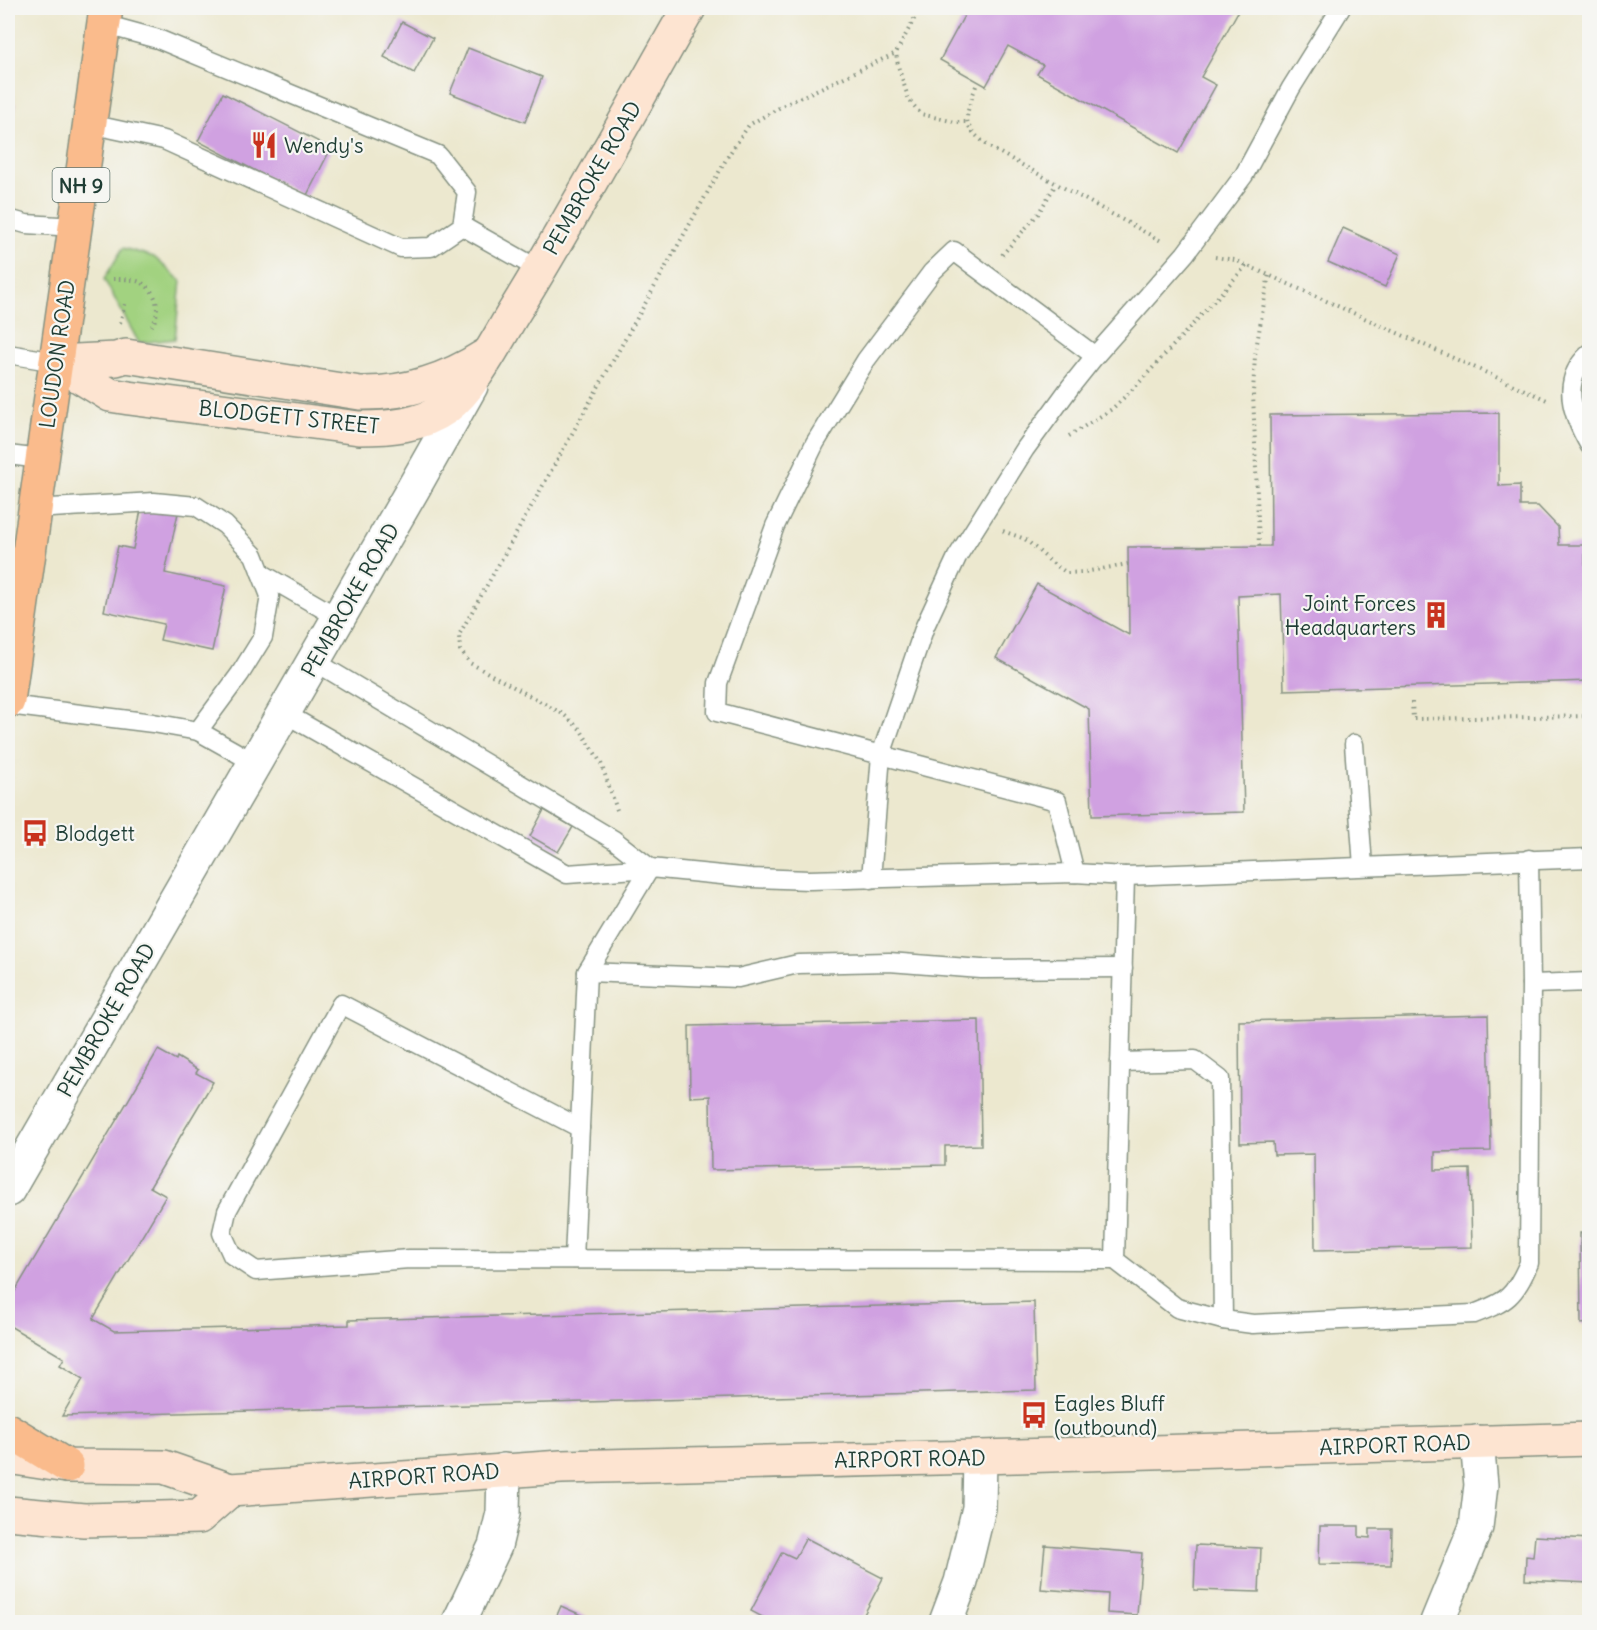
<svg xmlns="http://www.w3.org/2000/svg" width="1597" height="1630" font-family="Delius,sans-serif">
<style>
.green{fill:#a2d280;stroke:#60885a;stroke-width:1.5}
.building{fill:#d0a1e1}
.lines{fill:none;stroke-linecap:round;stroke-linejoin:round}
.lane-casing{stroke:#869282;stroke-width:21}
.street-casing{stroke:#869282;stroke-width:36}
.secondary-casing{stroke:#869282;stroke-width:36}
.primary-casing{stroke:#869282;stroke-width:36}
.path{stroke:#869282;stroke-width:4;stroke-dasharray:1.5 4.5;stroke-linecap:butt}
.lane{stroke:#fff;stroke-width:18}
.street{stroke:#fff;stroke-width:33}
.secondary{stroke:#fde4d1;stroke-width:33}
.primary{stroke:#fabb8c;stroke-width:33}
.labels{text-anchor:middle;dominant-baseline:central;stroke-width:4.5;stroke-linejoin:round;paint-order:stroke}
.shield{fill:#f6f6f2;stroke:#60746d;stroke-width:1.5}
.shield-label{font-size:20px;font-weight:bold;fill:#1f3d34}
.poi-label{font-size:21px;fill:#1f3d34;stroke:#f6f6f2;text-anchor:start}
.street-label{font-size:21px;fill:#1f3d34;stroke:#f6f6f2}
</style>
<rect width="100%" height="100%" fill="#f6f6f2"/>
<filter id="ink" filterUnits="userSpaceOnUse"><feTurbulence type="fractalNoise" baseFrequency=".0167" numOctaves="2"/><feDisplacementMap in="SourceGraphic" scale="12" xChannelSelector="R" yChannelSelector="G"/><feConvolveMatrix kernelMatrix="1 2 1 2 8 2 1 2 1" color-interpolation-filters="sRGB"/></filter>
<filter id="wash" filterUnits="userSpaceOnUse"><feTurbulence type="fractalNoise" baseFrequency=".008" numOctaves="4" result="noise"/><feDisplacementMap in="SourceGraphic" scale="24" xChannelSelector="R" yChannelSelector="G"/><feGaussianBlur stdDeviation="1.35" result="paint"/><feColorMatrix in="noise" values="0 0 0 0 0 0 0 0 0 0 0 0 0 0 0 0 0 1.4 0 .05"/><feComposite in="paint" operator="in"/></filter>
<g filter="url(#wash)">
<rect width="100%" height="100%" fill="#ece8cf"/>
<polygon class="green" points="123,248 154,257 181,281 175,339 139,343 104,279"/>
<g id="blocks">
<g class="building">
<polygon points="962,8 1240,8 1201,77 1216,85 1178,153 1037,74 1043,65 1008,46 986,86 940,60 965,14 960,11"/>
<polygon points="402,22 433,38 414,73 384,57"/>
<polygon points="468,48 542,77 525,122 450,93"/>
<polygon points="223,93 331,148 306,197 198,141"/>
<polygon points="8,103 16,104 9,147 8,147"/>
<polygon points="1343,228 1400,254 1385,287 1328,262"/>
<polygon points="1499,413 1499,486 1520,485 1520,506 1538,506 1558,527 1559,545 1585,545 1585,564 1590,564 1590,681 1284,690 1281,594 1238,596 1244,812 1092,816 1089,709 996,658 1037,584 1129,635 1128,547 1271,546 1270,415"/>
<polygon points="142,505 178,513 165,573 226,586 212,651 160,640 164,624 104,611 118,546 133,549"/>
<polygon points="544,810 573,827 558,852 530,836"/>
<polygon points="1488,1015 1491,1151 1435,1152 1435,1170 1470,1169 1472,1247 1315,1250 1314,1154 1274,1155 1273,1142 1240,1143 1239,1021"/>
<polygon points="979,1020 981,1145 945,1146 945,1165 711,1170 710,1096 690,1097 689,1026"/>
<polygon points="158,1050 176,1060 177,1057 198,1070 196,1073 213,1082 150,1187 166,1196 93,1319 114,1331 349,1325 349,1320 1034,1302 1036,1390 62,1416 83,1379 60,1365 64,1358 8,1325 8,1303"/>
<polygon points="1580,1233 1590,1233 1590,1323 1581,1324"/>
<polygon points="1320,1526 1359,1526 1359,1537 1370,1538 1370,1529 1392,1529 1391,1565 1319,1564"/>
<polygon points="1535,1536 1590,1539 1590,1583 1525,1580 1526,1556 1533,1557"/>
<polygon points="806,1538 883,1578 860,1622 772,1622 751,1611 782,1552 795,1558"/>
<polygon points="1045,1545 1142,1553 1137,1615 1107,1613 1108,1594 1041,1589"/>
<polygon points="1196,1545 1261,1548 1259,1592 1194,1590"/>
<polygon points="561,1606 597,1622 554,1622"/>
</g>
</g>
</g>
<g filter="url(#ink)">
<use href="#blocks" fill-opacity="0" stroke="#869282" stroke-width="1.5"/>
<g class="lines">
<defs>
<g id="lane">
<polyline points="90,124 164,140 401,248 431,247 462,226 467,192 438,155 158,39 103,24"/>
<polyline points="8,219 26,224 75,227"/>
<polyline points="462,226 540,270"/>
<path d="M1590,353C1559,381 1572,415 1590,446"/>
<polyline points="8,354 56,362"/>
<polyline points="8,455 41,459"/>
<polyline points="34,509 154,502 196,506 225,525 254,555 270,596 263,637 240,674 198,731"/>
<polyline points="261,573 339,618"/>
<polyline points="314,661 614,840 650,868"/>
<polyline points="8,705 153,723 198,731 255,763"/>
<polyline points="284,713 567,874 650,868 752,878 809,880 1075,873 1125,876 1590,858"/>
<polyline points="1354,744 1363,866"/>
<polyline points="1075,873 1057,801 717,712 718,683 775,526 815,443 866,360 932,272 954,251 1095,356"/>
<path d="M1125,876L1115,1260L1177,1308L1223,1320L1253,1324L1474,1314C1508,1301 1514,1297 1529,1263L1531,984L1529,859"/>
<polyline points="871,879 881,755 925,626 957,557 1025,449 1071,386 1095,356 1185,254 1244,175 1291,88 1341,8"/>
<polyline points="587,972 738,978 798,964 889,962 981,969 1123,968"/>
<polyline points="1531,984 1590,982"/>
<polyline points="1120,1062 1195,1060 1220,1079 1223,1320"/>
<polyline points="580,1128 341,1004 227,1211 222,1233 232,1255 256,1271 409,1259 1115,1260"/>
<polyline points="574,1259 587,972 650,868"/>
</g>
<g id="street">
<polyline points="8,1190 413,489 471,386"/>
<polyline points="459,1622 495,1546 503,1513 504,1470"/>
<polyline points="946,1622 961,1582 979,1508 980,1457"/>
<polyline points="1437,1622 1476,1527 1481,1485 1477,1442"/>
</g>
<g id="secondary">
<path d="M56,362L110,395L129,398L359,428C389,428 421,426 446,408C473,388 497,340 514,312C576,212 631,109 689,8"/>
<path d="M56,362L116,359L126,356L360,393C406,394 446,381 485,356"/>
<polyline points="8,1457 67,1466 164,1467 230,1490 561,1467 980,1457 1590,1439"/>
<polyline points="8,1513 84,1520 199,1517 230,1490"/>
</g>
<g id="primary">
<polyline points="8,701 106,8"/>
<polyline points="8,1430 67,1466"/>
</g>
</defs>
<use href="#lane" class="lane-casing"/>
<use href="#street" class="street-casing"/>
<use href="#secondary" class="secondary-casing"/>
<use href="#primary" class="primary-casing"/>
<g class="path">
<polyline points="920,8 896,53 898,66 909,100 921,114 955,122 967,122"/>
<path d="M976,86C964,121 960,124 991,148L1163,242"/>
<polyline points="1002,255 1038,214 1056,184"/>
<polyline points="1215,257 1235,260 1547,400"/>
<path d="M113,279C119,279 127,279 133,280C155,284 163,308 152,326"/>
<polyline points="120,323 125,304"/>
<polyline points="1069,436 1112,409 1137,385 1247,265"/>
<polyline points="1003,531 1025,539 1051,562 1067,573 1085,572 1128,564"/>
<polyline points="1259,546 1253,393 1255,355 1269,274"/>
<polyline points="1412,702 1413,719 1590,716"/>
<polyline points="617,810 601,763 580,729 563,714 470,663 460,650 459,635 728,156 749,125 784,105 896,53"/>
</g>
<use href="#lane" class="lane"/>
<use href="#street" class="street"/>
<use href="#secondary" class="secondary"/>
<use href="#primary" class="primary"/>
</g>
</g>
<defs>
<symbol id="restaurant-bare" viewBox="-9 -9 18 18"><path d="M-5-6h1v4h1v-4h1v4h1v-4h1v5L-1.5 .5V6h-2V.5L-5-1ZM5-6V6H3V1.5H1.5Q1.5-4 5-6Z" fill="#c8321e" stroke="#f6f6f2" stroke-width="2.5" paint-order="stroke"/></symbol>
<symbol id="building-bare" viewBox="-9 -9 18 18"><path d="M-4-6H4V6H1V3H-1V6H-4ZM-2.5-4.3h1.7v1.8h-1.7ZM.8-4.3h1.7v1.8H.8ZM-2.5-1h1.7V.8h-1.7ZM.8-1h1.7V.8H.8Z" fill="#c8321e" stroke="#f6f6f2" stroke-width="2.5" paint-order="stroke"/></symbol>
<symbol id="bus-bare" viewBox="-9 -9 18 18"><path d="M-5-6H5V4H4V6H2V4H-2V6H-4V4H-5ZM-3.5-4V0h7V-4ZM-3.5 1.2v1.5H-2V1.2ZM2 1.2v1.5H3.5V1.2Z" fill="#c8321e" stroke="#f6f6f2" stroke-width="2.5" paint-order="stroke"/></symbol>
</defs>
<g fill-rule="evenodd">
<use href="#restaurant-bare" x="245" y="126" width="38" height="38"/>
<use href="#building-bare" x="1417" y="596" width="38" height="38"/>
<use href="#bus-bare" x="16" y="814" width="38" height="38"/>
<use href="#bus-bare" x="1015" y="1396" width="38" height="38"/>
</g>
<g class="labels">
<rect class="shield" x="52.5" y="168" width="57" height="34" rx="4.5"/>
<g class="shield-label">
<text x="81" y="185">NH 9</text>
</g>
<g class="poi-label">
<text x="284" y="145">Wendy's</text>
<text x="1416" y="603" text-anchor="end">Joint Forces<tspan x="1416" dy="24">Headquarters</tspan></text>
<text x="55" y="833">Blodgett</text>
<text x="1054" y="1403">Eagles Bluff<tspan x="1054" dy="24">(outbound)</tspan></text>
</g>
<g class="street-label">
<text transform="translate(592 178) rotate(-60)">PEMBROKE ROAD</text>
<text transform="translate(57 354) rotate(-82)">LOUDON ROAD</text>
<text transform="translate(289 417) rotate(6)">BLODGETT STREET</text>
<text transform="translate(350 600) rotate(-60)">PEMBROKE ROAD</text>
<text transform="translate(106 1020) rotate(-60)">PEMBROKE ROAD</text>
<text transform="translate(1395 1445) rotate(-2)">AIRPORT ROAD</text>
<text transform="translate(910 1459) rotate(-1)">AIRPORT ROAD</text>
<text transform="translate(424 1476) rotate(-4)">AIRPORT ROAD</text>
</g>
</g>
<rect width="1597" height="1630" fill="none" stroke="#f6f6f2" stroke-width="30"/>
</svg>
